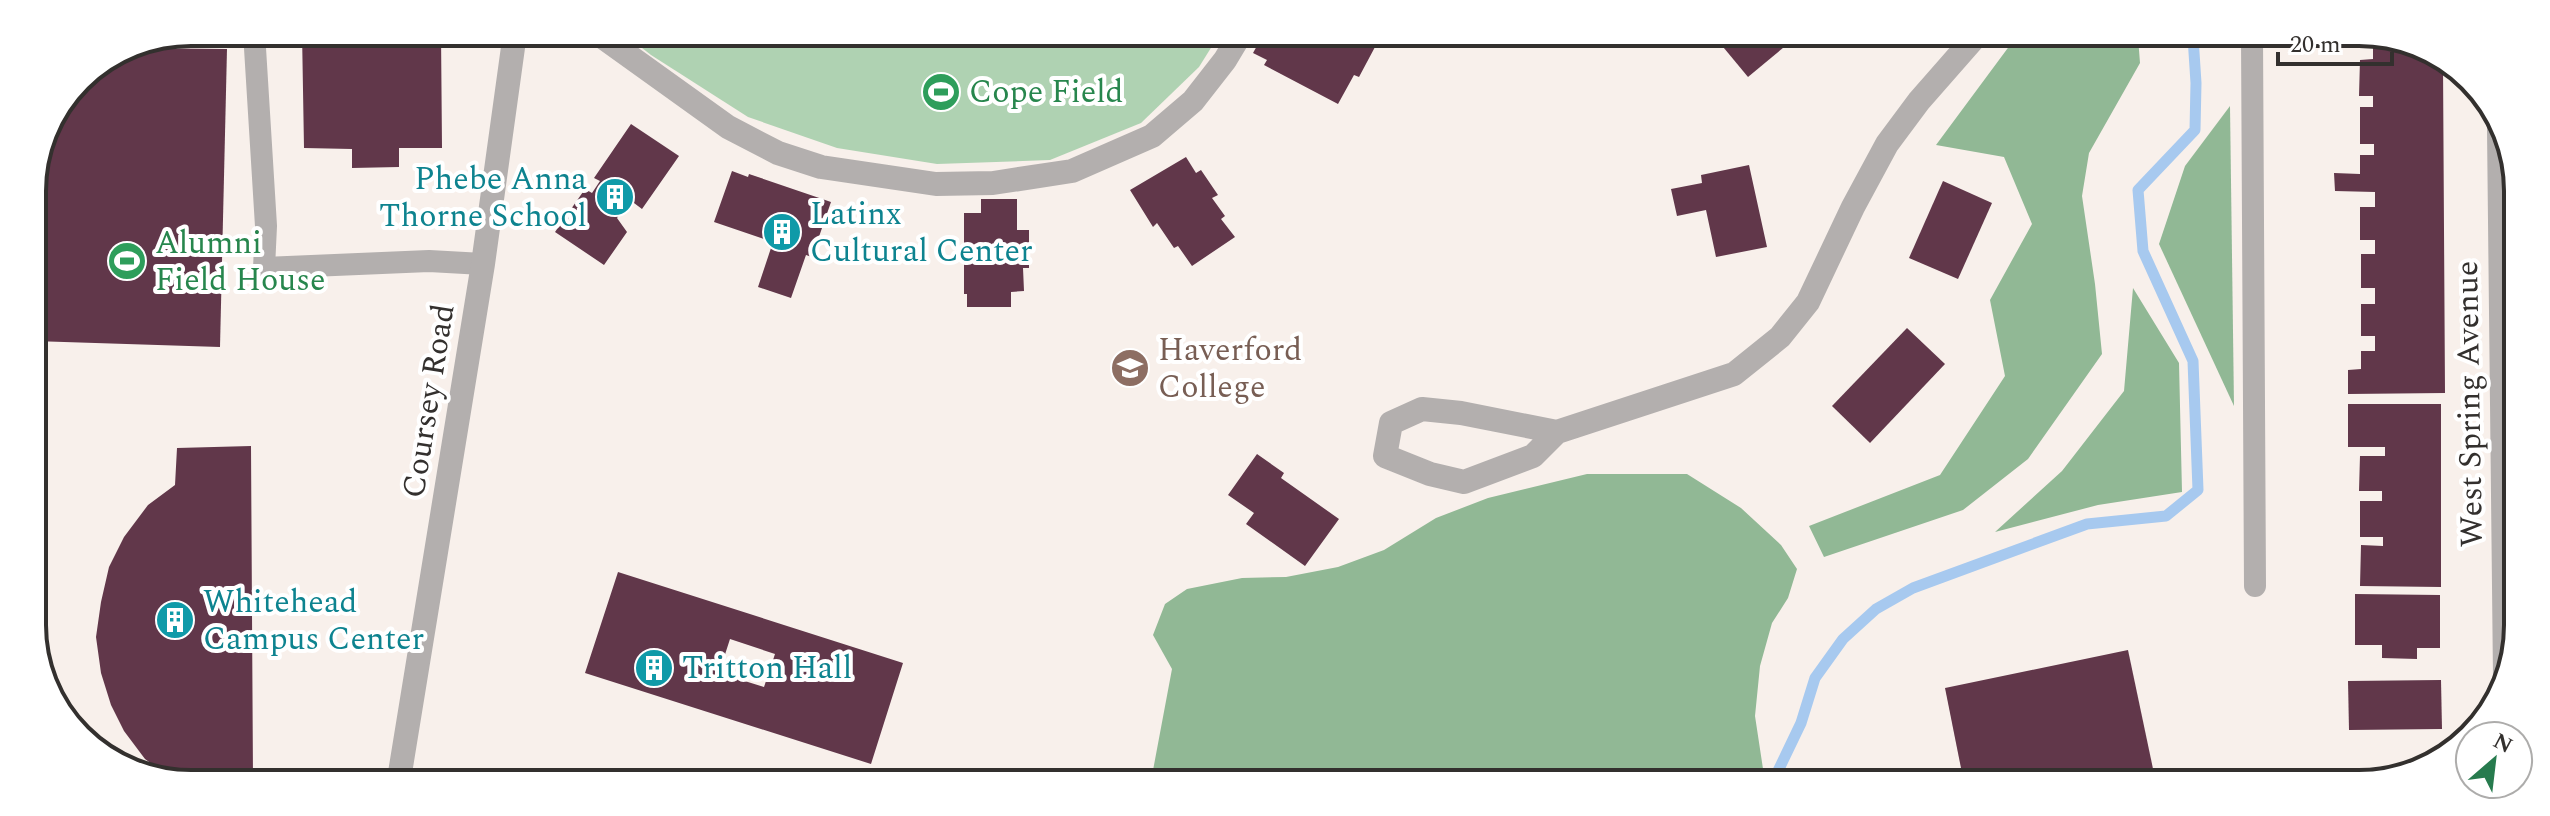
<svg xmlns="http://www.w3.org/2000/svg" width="2550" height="816" font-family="Spectral,serif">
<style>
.green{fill:#afd2b2}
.forest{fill:#91b895}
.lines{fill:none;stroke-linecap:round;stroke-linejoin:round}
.stream{stroke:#a7c9ef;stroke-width:11}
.building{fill:#61374a;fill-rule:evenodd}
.service{stroke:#b3afae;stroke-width:22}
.minor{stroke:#b3afae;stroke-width:24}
.labels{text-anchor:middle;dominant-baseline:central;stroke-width:8;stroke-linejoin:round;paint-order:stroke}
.leisure-label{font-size:32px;fill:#27864d;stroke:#fff;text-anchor:start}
.culture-label{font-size:32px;fill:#0d838f;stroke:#fff;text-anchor:start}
.education-label{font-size:32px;fill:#785e54;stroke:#fff;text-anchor:start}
.street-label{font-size:32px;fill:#33302e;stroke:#fff}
.rim{fill:none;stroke:#33302e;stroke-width:4}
</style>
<rect width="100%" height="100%" fill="#f8f0eb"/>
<polygon class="green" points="623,33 1219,35 1199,67 1141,123 1050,160 937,164 837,148 748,117 651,55"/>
<g class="forest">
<polygon points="2016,37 2138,37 2140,63 2089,153 2082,196 2095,284 2102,354 2028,459 1963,510 1824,557 1809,526 1940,475 2005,376 1990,300 2032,224 2004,157 1936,145"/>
<polygon points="2230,106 2234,406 2159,244 2185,166"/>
<polygon points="2133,288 2179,363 2182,492 2098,505 1995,532 2062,471 2124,391"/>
<polygon points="1587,474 1687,474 1741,508 1781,545 1797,569 1788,598 1772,623 1760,666 1755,716 1765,782 1151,781 1172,669 1153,635 1165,604 1187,589 1242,578 1286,577 1338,567 1384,550 1436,518 1488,498"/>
</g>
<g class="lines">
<polyline class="stream" points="1779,782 1778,771 1801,723 1815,678 1843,639 1876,609 1913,588 2087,524 2166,516 2198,490 2193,361 2143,251 2138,190 2195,130 2196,83 2193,37"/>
</g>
<g class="building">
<polygon points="302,32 441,33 442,148 399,148 399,167 352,168 352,149 304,148"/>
<polygon points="1263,35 1352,35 1375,47 1359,77 1354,75 1338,104 1264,65 1267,60 1253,53"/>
<polygon points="1714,36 1784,36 1789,43 1748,77"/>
<polygon points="2359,37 2401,38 2443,64 2445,393 2348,394 2348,370 2361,369 2361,351 2375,351 2375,336 2361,336 2361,304 2375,304 2375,288 2361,288 2361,254 2375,254 2375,240 2360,240 2360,207 2375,207 2375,192 2335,191 2334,173 2360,174 2360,155 2374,155 2374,144 2360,144 2360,107 2373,107 2373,96 2359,96 2360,60 2373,59 2373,46 2359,46"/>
<polygon points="125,48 227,49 220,347 33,341 32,181 44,130 79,78"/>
<polygon points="631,124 679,156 642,209 630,200 617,218 627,232 604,265 555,232 585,189 592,193 600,181 594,178"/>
<polygon points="1186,157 1196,173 1201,170 1218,195 1212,198 1225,216 1221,219 1235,237 1192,266 1178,246 1174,248 1157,223 1153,227 1130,190"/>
<polygon points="1749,165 1767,247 1716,257 1706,210 1677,216 1671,189 1702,183 1701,175"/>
<polygon points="732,171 748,177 749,174 831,202 812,257 806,255 791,298 758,287 773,242 714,222"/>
<polygon points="1943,181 1992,203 1958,279 1909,258"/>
<polygon points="981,199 1017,199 1017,230 1029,230 1029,268 1023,268 1024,291 1011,292 1011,307 967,307 967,294 964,294 964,213 981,213"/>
<polygon points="1907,328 1945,364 1870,443 1832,406"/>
<polygon points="2348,404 2441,404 2441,587 2360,586 2361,545 2383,546 2383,537 2360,537 2360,501 2382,501 2382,491 2359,491 2360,456 2385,456 2385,447 2348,447"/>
<polygon points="251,446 253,779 173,779 145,759 124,731 111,705 101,673 96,637 101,602 109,567 124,537 148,505 175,485 177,448"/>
<polygon points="1257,454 1284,473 1281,478 1339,519 1305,566 1246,524 1254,513 1228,495"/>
<path d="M618,572L903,663L871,764L585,673ZM730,639L775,654L764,687L719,673Z"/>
<polygon points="2355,594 2440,595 2440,648 2417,648 2417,659 2382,658 2382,645 2355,645"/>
<polygon points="2128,650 2156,783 1964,783 1945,688"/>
<polygon points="2441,680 2442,729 2349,730 2348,681"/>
</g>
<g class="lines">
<g class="service">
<polyline points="254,32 266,226 264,268 429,261 483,264"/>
<polyline points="2252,37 2255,586"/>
</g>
<g class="minor">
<polyline points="597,33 728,127 778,153 821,167 936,184 993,183 1072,171 1152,136 1193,101 1225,60 1240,35"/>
<polyline points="2499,129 2505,678"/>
<polyline points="1557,432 1461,413 1422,409 1391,423 1385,456 1430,474 1464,482 1533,456 1557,432 1734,374 1780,337 1808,302 1853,207 1887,144 1919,101 1976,36"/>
<polyline points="399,779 483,264 515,33"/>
</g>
</g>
<defs>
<symbol id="stadium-disc" viewBox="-11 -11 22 22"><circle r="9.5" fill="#2e9e5b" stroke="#fff"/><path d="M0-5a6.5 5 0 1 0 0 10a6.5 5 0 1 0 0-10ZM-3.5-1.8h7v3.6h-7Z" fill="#fff"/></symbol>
<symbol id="building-disc" viewBox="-11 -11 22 22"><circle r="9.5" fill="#0f9aa8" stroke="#fff"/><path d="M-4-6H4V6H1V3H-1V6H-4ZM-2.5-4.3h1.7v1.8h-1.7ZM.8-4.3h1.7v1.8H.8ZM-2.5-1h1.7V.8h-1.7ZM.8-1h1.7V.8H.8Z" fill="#fff"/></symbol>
<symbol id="university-disc" viewBox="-11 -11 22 22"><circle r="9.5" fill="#8d6e63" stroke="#fff"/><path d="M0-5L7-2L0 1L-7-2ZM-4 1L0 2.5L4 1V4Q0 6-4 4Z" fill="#fff"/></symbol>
</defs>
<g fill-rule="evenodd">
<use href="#stadium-disc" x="919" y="70" width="44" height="44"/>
<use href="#building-disc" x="593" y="175" width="44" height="44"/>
<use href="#building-disc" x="760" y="210" width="44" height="44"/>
<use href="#stadium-disc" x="105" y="239" width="44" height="44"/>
<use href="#university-disc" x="1108" y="346" width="44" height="44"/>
<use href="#building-disc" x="153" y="598" width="44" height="44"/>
<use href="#building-disc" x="632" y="646" width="44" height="44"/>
</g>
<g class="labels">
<g class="leisure-label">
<text x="969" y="92">Cope Field</text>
<text x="155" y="243">Alumni<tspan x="155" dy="37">Field House</tspan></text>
</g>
<g class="culture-label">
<text x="587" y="179" text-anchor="end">Phebe Anna<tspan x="587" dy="37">Thorne School</tspan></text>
<text x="810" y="214">Latinx<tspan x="810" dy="37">Cultural Center</tspan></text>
<text x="203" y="602">Whitehead<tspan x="203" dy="37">Campus Center</tspan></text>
<text x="682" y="668">Tritton Hall</text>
</g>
<g class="education-label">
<text x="1158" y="350">Haverford<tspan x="1158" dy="37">College</tspan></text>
</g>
<g class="street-label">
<text transform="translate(429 401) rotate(-81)">Coursey Road</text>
<text transform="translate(2470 404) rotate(-91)">West Spring Avenue</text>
</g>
</g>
<path d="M0 0H2550V816H0ZM191 46H2359A145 145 0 0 1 2504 191V625A145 145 0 0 1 2359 770H191A145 145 0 0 1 46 625V191A145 145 0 0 1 191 46Z" fill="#fff" fill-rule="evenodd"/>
<path class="rim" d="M191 46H2359A145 145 0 0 1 2504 191V625A145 145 0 0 1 2359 770H191A145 145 0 0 1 46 625V191A145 145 0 0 1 191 46Z"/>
<g transform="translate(2494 760) rotate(28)"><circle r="38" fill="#ffffff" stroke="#adacab" stroke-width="2"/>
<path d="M0-6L14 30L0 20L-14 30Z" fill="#277b4e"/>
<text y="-12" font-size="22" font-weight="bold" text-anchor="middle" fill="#33302e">N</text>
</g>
<path d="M2278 52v12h114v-12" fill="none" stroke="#33302e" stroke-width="4"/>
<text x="2290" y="52" font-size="24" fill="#33302e" stroke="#ffffff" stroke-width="6" paint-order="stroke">20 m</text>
</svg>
